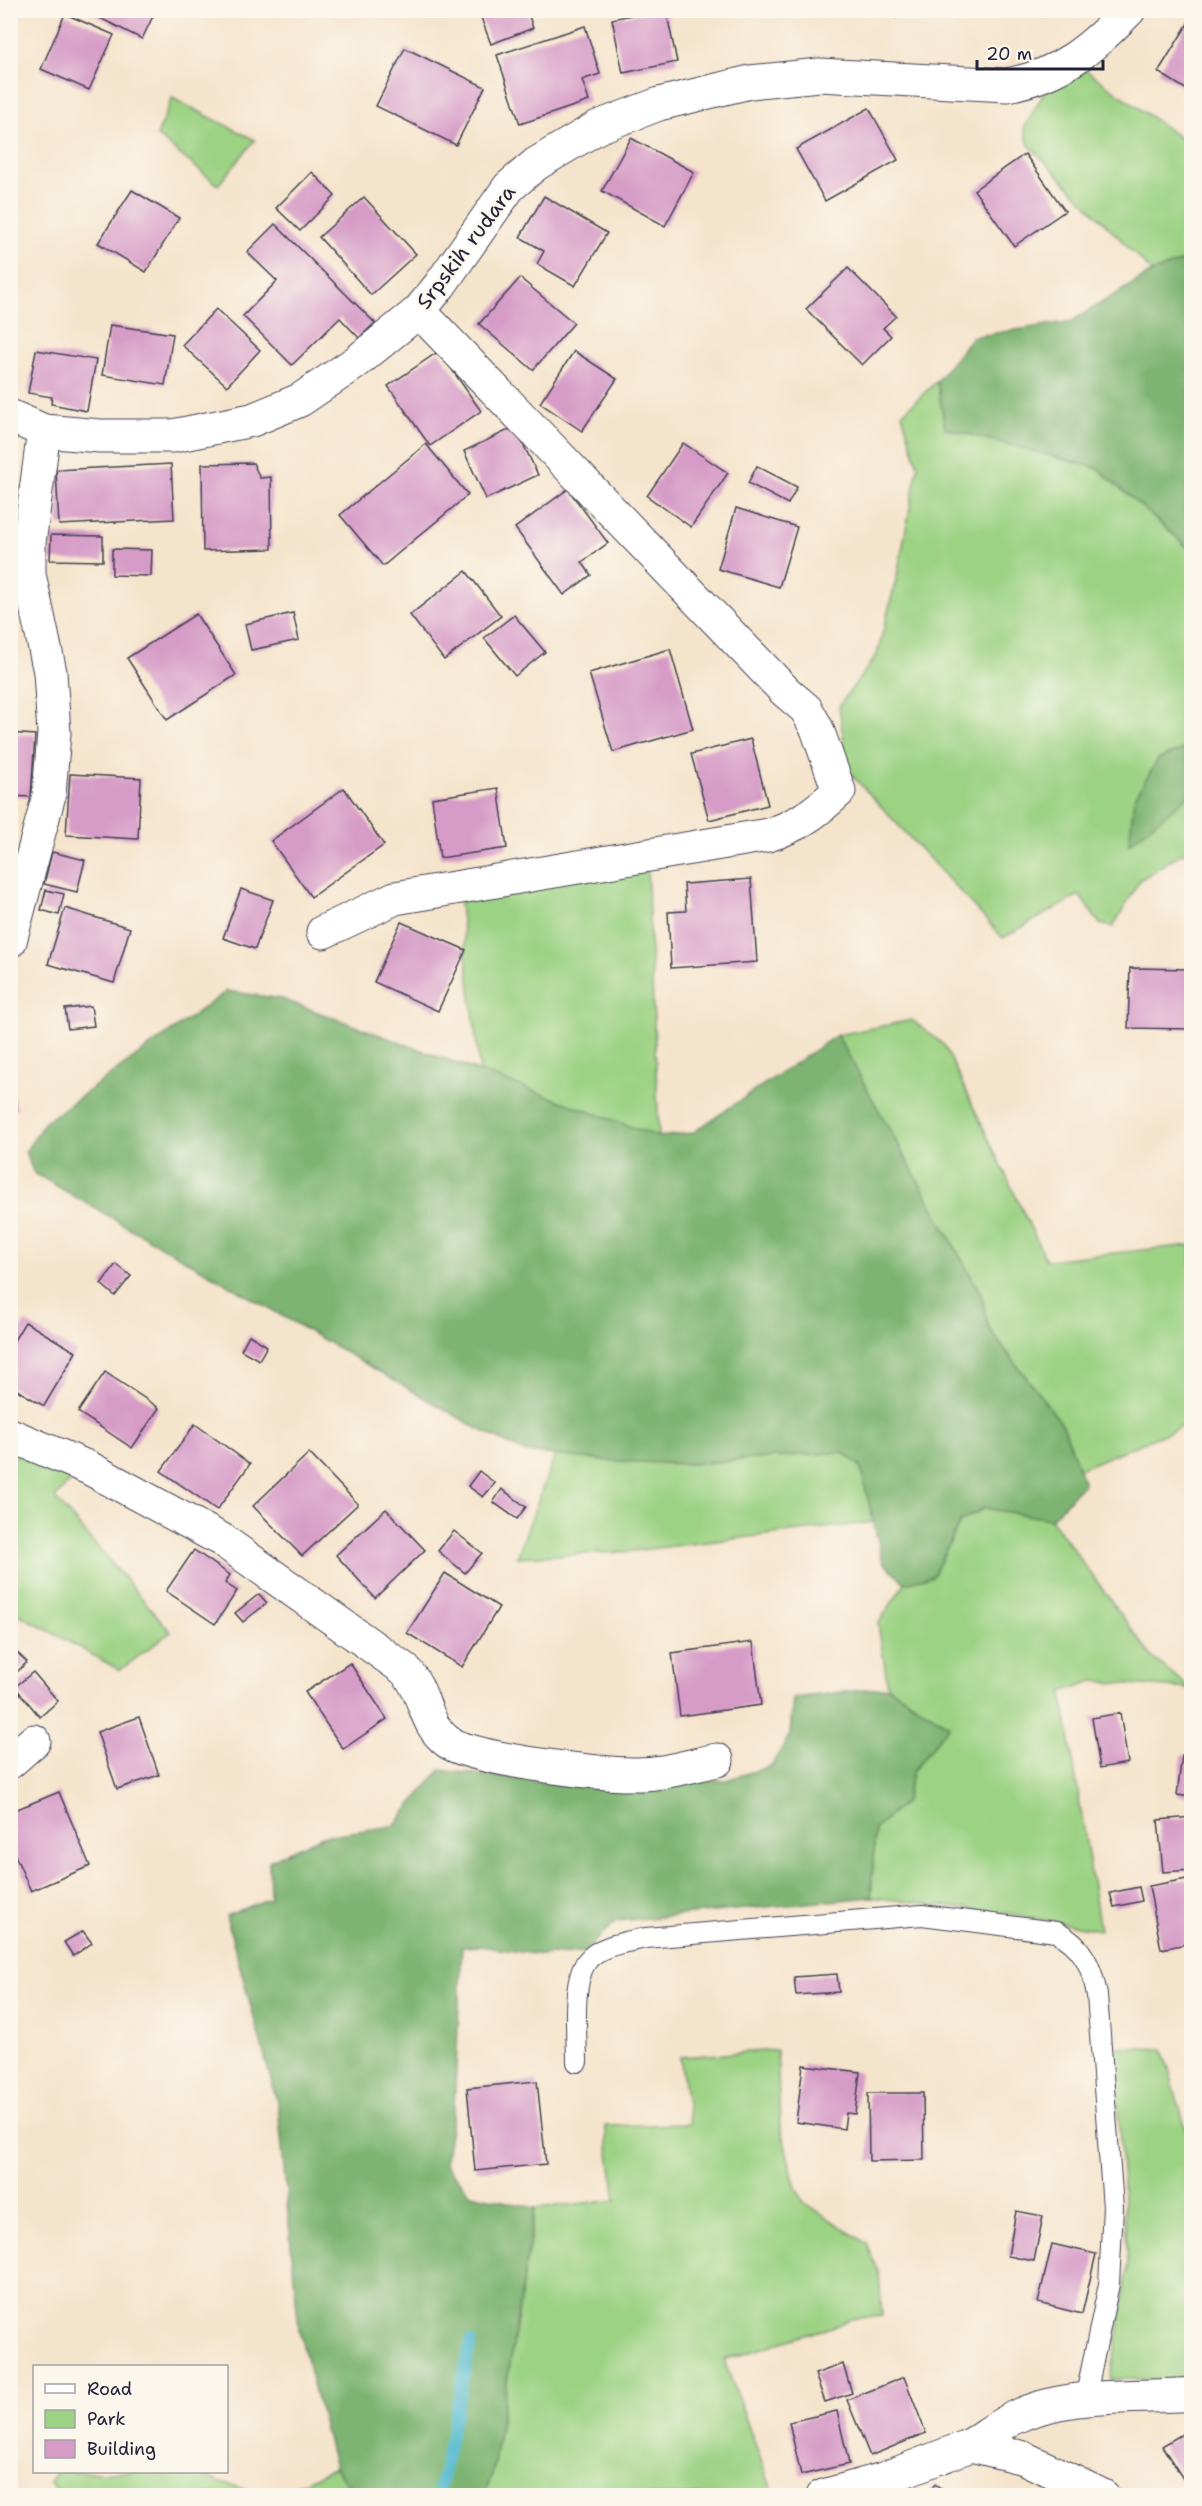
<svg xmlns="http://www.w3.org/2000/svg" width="1202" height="2506" font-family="'Shantell Sans',sans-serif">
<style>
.green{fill:#9cd283;stroke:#5f7a5f;stroke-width:1.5}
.forest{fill:#7db471;stroke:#506b56;stroke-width:1.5}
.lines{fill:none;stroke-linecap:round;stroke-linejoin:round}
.stream{stroke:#52bbcf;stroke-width:12}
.building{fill:#d69bc7}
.lane-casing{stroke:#423f51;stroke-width:22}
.street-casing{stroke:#423f51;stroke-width:35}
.lane{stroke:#fff;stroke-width:20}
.street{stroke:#fff;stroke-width:33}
.labels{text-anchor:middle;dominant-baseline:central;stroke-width:5;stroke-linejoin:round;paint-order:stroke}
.street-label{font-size:21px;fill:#22223b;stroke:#fbf7ec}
</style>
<rect width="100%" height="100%" fill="#fbf7ec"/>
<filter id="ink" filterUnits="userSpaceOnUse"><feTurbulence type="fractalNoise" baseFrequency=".0167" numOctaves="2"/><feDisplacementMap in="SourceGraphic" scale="12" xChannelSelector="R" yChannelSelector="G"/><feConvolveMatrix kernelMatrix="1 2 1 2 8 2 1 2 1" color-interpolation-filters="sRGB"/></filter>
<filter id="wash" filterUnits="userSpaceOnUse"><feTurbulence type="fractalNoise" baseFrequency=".008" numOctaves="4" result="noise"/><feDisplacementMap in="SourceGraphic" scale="24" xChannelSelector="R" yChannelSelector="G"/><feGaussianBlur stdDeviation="1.35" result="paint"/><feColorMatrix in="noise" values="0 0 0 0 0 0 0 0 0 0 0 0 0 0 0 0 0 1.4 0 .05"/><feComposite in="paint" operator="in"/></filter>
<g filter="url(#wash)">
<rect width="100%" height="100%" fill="#f5e4cc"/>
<g class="green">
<polygon points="1086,70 1191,146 1191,258 1152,272 1029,145 1024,128 1046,89"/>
<polygon points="172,98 255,140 218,185 157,136"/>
<polygon points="937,381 945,428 1097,468 1191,550 1191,746 1158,759 1129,843 1191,794 1191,851 1180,854 1140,880 1113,927 1100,924 1079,895 1003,938 848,771 839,706 877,655 897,576 918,466 902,414"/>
<polygon points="647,867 659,1137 480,1072 459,896"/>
<polygon points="912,1020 944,1045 1046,1260 1191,1245 1191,1423 1079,1469 1063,1425 989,1329 981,1294 837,1035"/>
<polygon points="842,1452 860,1465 874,1522 624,1552 517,1557 555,1455 689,1464"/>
<polygon points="11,1454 75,1475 55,1498 171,1632 120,1670 11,1610"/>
<polygon points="984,1508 1051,1519 1152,1657 1191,1689 1093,1681 1062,1692 1100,1930 1004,1913 871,1897 875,1829 905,1802 912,1772 949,1726 888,1687 878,1624 905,1583 933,1576 960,1522"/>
<polygon points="1114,2047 1163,2049 1191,2148 1191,2379 1111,2379 1128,2264"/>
<polygon points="777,2050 780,2126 796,2188 804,2202 867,2244 879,2273 882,2316 848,2319 838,2325 724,2360 772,2490 759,2496 484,2496 492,2475 535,2208 616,2200 605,2126 690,2124 680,2057"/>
<polygon points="335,2468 356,2495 271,2496"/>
<polygon points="56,2472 193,2472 261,2495 62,2495 49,2482"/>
</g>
<g class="forest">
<polygon points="1191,258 1191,550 1097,468 945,428 937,381 972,337 1072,321 1152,272"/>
<polygon points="1191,746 1191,794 1129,844 1134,799 1158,759"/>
<polygon points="227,991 282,999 659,1137 692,1133 837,1035 981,1294 989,1329 1063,1425 1084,1484 1051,1519 984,1508 960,1522 933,1576 905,1583 883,1562 860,1466 842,1452 689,1464 611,1461 524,1452 475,1427 34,1173 25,1152 44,1123"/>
<polygon points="888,1687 949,1726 912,1772 905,1802 875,1829 871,1897 617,1921 584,1952 541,1955 481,1946 462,1947 454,2107 445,2165 471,2194 535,2208 492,2475 484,2495 356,2495 335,2468 299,2330 278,2105 226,1916 270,1898 269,1861 323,1836 394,1826 440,1770 595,1788 726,1780 771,1766 790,1735 793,1698"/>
</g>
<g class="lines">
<polyline class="stream" points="438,2496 471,2341"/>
</g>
<g id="blocks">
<g class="building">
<polygon points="84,10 156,10 142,39"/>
<polygon points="493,10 527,10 533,28 491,44 480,15"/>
<polygon points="655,10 666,10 677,62 623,73 612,19"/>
<polygon points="886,10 902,10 896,18"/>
<polygon points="65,14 114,35 89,90 41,69"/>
<polygon points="1192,17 1192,93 1158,72"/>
<polygon points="585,26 600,74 582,80 589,101 520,124 497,55"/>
<polygon points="405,48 485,87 456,145 376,106"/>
<polygon points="869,108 898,160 825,201 796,149"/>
<polygon points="631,138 694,172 665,226 602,191"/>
<polygon points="1025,154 1065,211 1014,246 974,190"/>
<polygon points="312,172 335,196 300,231 276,208"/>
<polygon points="132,190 179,218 146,272 98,243"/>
<polygon points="544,196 607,233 575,286 537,264 544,251 520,237"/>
<polygon points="364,197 416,254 371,295 319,237"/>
<polygon points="275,224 375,323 359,338 340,318 292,365 243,316 277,281 247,252"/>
<polygon points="848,268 896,316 883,328 891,336 862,365 806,309"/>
<polygon points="520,278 574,323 533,370 479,324"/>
<polygon points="216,309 260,350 227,386 182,345"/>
<polygon points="110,325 173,334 165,385 102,375"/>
<polygon points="36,350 96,360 87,411 51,404 52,397 28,393"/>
<polygon points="439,351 481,411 430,446 388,386"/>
<polygon points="574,351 617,379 582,431 540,403"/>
<polygon points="515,427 538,475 486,499 464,451"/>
<polygon points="683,443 728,473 691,527 647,496"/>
<polygon points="426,444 468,495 383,566 340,515"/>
<polygon points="253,463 260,478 271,477 272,549 203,551 202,464"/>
<polygon points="171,464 174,519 59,525 56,470"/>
<polygon points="757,466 797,487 788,504 748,483"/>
<polygon points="568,489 608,543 582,562 591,575 564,595 515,528"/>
<polygon points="736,508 797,527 779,587 718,569"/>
<polygon points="51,535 103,536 103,561 50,560"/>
<polygon points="112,549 152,550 151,576 112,575"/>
<polygon points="466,571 501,616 444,660 410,615"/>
<polygon points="293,613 299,640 251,650 245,624"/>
<polygon points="196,614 236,675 167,720 127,658"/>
<polygon points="514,615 545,652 515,676 484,638"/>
<polygon points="670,649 693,729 613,752 589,673"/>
<polygon points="10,733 35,735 31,797 10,796"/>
<polygon points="751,739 768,805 709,820 691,754"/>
<polygon points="70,774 141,778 138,839 66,835"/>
<polygon points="344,788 384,845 311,897 271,841"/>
<polygon points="498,788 507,848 440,858 432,798"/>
<polygon points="52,852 85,860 77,892 44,884"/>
<polygon points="751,879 757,962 671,968 668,912 686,911 684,884"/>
<polygon points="241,889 273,900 255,949 223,938"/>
<polygon points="46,890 64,894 59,915 41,910"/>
<polygon points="65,908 130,928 114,983 48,964"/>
<polygon points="401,922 466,950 438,1011 374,982"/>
<polygon points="1130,968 1192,969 1192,1029 1128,1028"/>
<polygon points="91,1006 94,1026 68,1029 65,1009"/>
<polygon points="10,1087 17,1109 10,1111"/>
<polygon points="116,1264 131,1276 115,1296 101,1284"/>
<polygon points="25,1322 76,1352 44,1406 10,1386 10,1347"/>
<polygon points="249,1335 267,1346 259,1360 241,1350"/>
<polygon points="105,1372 159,1408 132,1448 78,1412"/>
<polygon points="195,1424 250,1464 217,1510 161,1471"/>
<polygon points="309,1453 358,1504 302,1556 253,1506"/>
<polygon points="479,1471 495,1483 483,1497 468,1486"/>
<polygon points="502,1489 526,1507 517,1519 493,1502"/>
<polygon points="386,1509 425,1550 375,1598 336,1555"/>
<polygon points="454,1531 482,1553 465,1573 438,1551"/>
<polygon points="194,1550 230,1575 225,1583 237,1591 215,1624 166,1591"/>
<polygon points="445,1573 499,1607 462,1667 407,1633"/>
<polygon points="259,1594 267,1603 243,1622 235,1613"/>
<polygon points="753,1642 761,1705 680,1716 672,1653"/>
<polygon points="10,1646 27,1662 10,1679"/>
<polygon points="350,1663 387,1719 343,1749 305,1692"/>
<polygon points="33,1672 58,1701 40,1717 15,1687"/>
<polygon points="1120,1713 1128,1763 1100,1768 1092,1718"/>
<polygon points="139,1717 159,1775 117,1789 97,1732"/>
<polygon points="1182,1755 1192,1756 1192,1797 1177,1795"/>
<polygon points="59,1792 90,1866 31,1891 10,1844 10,1812"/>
<polygon points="1192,1817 1192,1870 1163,1872 1158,1820"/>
<polygon points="1192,1878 1192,1943 1161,1949 1149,1886"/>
<polygon points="1139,1887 1142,1901 1114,1907 1110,1893"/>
<polygon points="83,1931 92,1943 73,1956 64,1942"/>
<polygon points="837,1974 839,1992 796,1995 794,1977"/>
<polygon points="803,2065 860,2072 855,2114 846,2113 844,2129 796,2122"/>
<polygon points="537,2081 546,2164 475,2171 467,2088"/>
<polygon points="868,2093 923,2093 924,2160 869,2161"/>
<polygon points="1016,2211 1043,2216 1034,2261 1008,2256"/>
<polygon points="1052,2244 1096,2254 1082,2314 1038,2303"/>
<polygon points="843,2364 852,2393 825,2402 815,2374"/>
<polygon points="904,2377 926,2433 870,2456 847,2400"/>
<polygon points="837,2411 849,2464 801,2475 789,2422"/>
<polygon points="1192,2428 1192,2493 1162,2446"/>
<polygon points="935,2484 951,2496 926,2496"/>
</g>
</g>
</g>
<g filter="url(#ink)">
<use href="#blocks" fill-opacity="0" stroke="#423f51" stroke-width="1.5"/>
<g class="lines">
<defs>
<path id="lane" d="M577,2062C577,2035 571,1983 587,1961C599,1945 628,1942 646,1938L922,1915L1056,1932C1083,1945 1092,1967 1097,1995L1113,2207L1109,2284L1085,2400"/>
<g id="street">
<path d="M10,416L44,431L100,436H173L252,420L300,400L355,363L419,311L440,285L509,187L536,164L598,127L659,104L750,82L819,75L1007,85C1061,75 1091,49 1129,10"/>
<path d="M323,932L395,898L768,835C798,826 816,812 839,791L817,729L806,709L786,692L419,311"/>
<polyline points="10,941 49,795 54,733 50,672 29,574 29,543 44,431"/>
<path d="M10,1435L89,1468L222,1540L404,1669C427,1692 422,1723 448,1742C471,1759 599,1774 632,1774C661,1775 689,1766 717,1760"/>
<polyline points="10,1762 34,1741"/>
<path d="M971,2445C985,2436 999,2425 1014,2418C1067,2391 1134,2399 1192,2394"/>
<polyline points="823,2496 883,2479 971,2445 1024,2458 1103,2496"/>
</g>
</defs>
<use href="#lane" class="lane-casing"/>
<use href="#street" class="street-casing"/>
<use href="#lane" class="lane"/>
<use href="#street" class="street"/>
</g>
</g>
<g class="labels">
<g class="street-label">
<text transform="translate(466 247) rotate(-53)">Srpskih rudara</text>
</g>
</g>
<rect width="1202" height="2506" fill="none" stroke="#fbf7ec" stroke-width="36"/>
<rect x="33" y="2365" width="195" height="108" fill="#fbf7ec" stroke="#a4a2a5" stroke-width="1.5"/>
<rect x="45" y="2384" width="30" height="9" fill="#ffffff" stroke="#a4a2a5" stroke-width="1.5"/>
<text x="87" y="2395" font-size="18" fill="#22223b">Road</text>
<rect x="45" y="2410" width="30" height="18" fill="#9cd283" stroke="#a4a2a5" stroke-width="1.5"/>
<text x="87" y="2425" font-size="18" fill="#22223b">Park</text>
<rect x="45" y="2440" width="30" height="18" fill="#d69bc7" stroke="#a4a2a5" stroke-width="1.5"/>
<text x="87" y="2455" font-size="18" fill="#22223b">Building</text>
<path d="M977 60v9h126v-9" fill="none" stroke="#22223b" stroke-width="3"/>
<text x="986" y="60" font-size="18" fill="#22223b" stroke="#fbf7ec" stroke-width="4.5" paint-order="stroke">20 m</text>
</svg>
